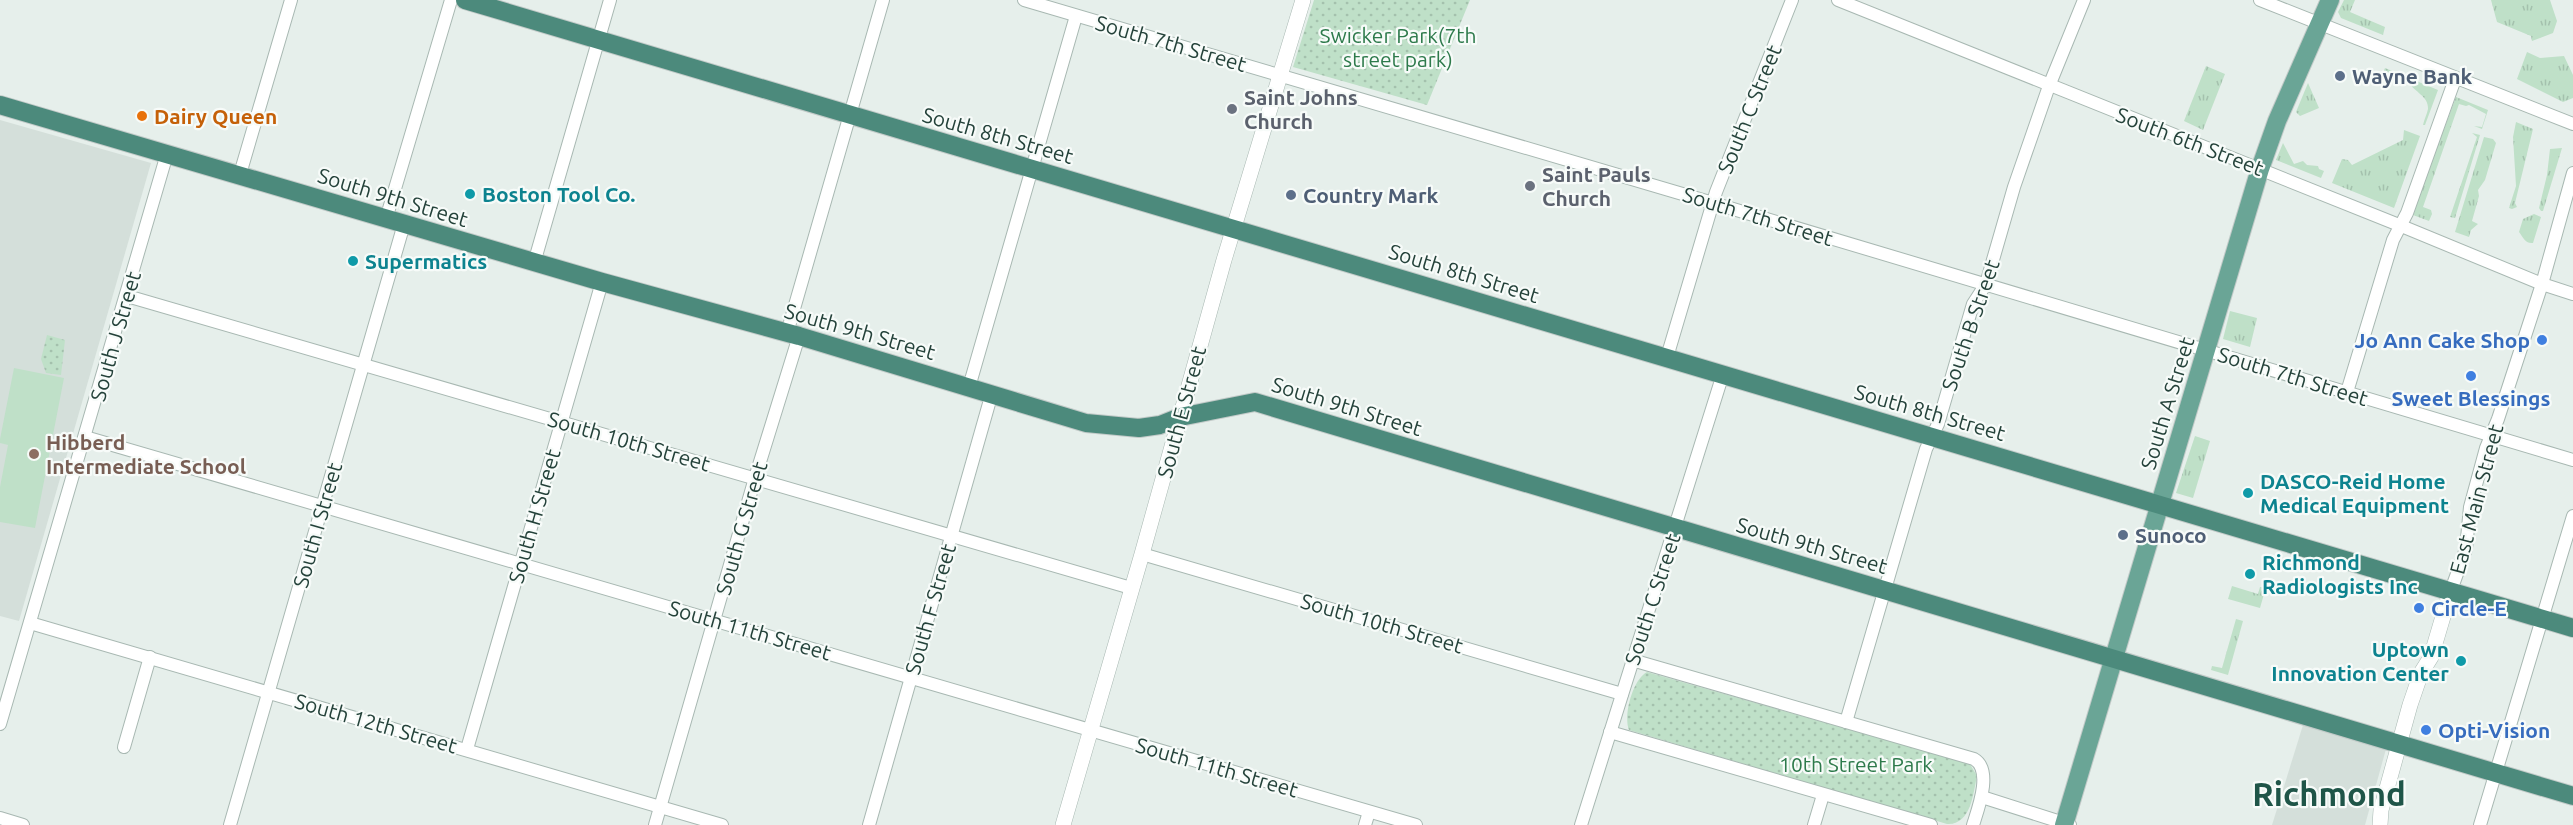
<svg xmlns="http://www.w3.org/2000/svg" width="2573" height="825" font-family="Ubuntu,sans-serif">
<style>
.built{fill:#d4dfda}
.grass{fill:url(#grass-tufts)}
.park{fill:url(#park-dots)}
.garden{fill:#bfe0c8}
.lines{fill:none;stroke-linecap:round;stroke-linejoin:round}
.minor-casing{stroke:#a8b8b2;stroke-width:14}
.tertiary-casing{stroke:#a8b8b2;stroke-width:16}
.primary-casing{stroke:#c2cac8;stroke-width:20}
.trunk-casing{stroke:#c2cac8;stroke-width:20}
.minor{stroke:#fff;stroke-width:12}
.tertiary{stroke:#fff;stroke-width:15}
.primary{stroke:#6aa596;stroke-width:18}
.trunk{stroke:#4c8a7c;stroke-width:18}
.service-dot{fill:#5c6f8a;stroke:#f7fbf9;stroke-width:2}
.worship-dot{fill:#6b7280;stroke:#f7fbf9;stroke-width:2}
.food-dot{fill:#e8710a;stroke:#f7fbf9;stroke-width:2}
.culture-dot{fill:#0f9aa8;stroke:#f7fbf9;stroke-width:2}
.shop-dot{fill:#3f7fe0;stroke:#f7fbf9;stroke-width:2}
.education-dot{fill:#8d6e63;stroke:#f7fbf9;stroke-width:2}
.labels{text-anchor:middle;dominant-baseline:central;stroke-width:4.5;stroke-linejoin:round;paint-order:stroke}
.park-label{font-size:21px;fill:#2d7a4b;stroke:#f7fbf9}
.street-label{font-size:21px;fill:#24423a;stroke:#f7fbf9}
.service-label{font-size:21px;font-weight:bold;fill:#4e5e75;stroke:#f7fbf9;text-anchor:start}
.worship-label{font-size:21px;font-weight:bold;fill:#5b616d;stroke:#f7fbf9;text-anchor:start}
.food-label{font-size:21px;font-weight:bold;fill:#c56008;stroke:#f7fbf9;text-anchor:start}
.culture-label{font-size:21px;font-weight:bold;fill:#0d838f;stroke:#f7fbf9;text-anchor:start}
.shop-label{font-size:21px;font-weight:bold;fill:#366cbe;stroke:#f7fbf9;text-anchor:start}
.education-label{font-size:21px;font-weight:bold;fill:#785e54;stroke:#f7fbf9;text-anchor:start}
.town-label{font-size:33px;font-weight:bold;fill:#1f5548;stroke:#f7fbf9}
</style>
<defs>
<pattern id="grass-tufts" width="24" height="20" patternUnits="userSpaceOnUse" patternTransform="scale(1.5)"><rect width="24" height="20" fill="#bfe0c8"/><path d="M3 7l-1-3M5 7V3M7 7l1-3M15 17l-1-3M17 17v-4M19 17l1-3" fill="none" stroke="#a4c1ad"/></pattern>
<pattern id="park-dots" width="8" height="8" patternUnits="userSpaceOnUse" patternTransform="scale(1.5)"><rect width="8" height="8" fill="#bfe0c8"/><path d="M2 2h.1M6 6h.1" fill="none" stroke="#a4c1ad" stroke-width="1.8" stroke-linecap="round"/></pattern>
</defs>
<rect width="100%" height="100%" fill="#e6efeb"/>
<g class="built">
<polygon points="0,120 151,163 19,621 0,616"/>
<polygon points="2303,725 2386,749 2365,825 2272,825"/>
</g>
<g class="grass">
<polygon points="2344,0 2355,0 2350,12 2385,27 2383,35 2341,18 2338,12"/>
<polygon points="2491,0 2550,0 2557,21 2553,33 2532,41 2531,36 2497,22"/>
<polygon points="2527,52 2540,58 2564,56 2573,75 2573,98 2563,102 2517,79"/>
<polygon points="2206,66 2225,74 2203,130 2184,121"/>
<path d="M2385,68L2438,90L2425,125H2423C2424,120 2427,114 2428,109C2429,95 2411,91 2408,80L2391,72L2389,74L2384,71Z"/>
<polygon points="2308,83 2319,108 2300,116 2296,112"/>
<polygon points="2456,97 2488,110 2482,129 2474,126 2482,127 2486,114 2469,105 2466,106 2459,104 2423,207 2431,210 2432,214 2429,221 2413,215 2413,212"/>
<polygon points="2516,122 2533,129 2515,203 2517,207 2512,209 2509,208 2516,186 2513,137"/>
<polygon points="2404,130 2420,136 2394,208 2332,183 2342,159 2348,160 2352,165 2403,140"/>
<polygon points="2472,133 2480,135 2455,218 2450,217 2477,137"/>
<polygon points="2484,137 2493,139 2496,143 2485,180 2478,190 2479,196 2472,221 2478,224 2471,230 2469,237 2455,232"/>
<polygon points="2283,143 2294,164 2303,161 2307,165 2318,166 2319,169 2324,171 2321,178 2276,160"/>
<polygon points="2562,148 2543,211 2541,211 2539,208 2547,175 2550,149"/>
<path d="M2534,214L2541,217L2533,243C2525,244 2523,237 2519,232L2523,219Z"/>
<polygon points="2230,311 2257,318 2250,347 2223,339"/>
<polygon points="2195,436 2210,441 2193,498 2176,493"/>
<polygon points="2232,586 2258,594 2260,587 2266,587 2260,608 2228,599"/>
<polygon points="2236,619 2243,621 2228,675 2211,670 2212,666 2222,668"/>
</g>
<g class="park">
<polygon points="1314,0 1470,0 1427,105 1293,67"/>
<polygon points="47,335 65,340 61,375 46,373 41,359"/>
<path d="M1647,672L1970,764L1977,776C1973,794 1971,825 1947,824L1629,730C1623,715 1633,679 1647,672Z"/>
</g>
<polygon class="garden" points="14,368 64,378 35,528 0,522 0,487 8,445 0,443 0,439"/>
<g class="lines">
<defs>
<g id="minor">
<polyline points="1024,0 1713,203 2573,460"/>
<polyline points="1838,0 2399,225 2542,284 2573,294"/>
<polyline points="2260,0 2573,124"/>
<polyline points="240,174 291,0"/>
<polyline points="386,219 451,0"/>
<polyline points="534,263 610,0"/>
<polyline points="127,296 1131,588"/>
<polyline points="787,333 883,0"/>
<polyline points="1667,357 1716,192 1792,0"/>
<polyline points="969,387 1076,16"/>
<polyline points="2347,392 2393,240 2407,213 2455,79"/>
<polyline points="85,437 1416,825"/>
<polyline points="1142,554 1622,694"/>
<polyline points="2450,593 2466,549 2470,507 2486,448 2498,419 2542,284 2573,173"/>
<polyline points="30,623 722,825"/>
<path d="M1632,660L1974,759C1993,770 1978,809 1973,825"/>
<polyline points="1846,722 1926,449 1938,424 1973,304 1986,284 2014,187 2049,86 2084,0"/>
<polyline points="0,724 167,154"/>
<polyline points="1610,732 1931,825"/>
<polyline points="124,747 150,657"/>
<polyline points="467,749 602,282"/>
<polyline points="1982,797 2070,825"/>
<polyline points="0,818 23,825"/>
<polyline points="230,825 404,224"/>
<polyline points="655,825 755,478 799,336"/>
<polyline points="869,825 992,393"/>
<polyline points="1365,825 1369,812"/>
<polyline points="1581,825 1723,374"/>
<polyline points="1814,825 1823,795"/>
<polyline points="2480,825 2573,516"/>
</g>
<g id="tertiary">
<polyline points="1063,825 1142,554 1224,260 1303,0"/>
<polyline points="2380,825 2381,810 2410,705 2421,673 2431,657 2450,593"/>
</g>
<polyline id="primary" points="2064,825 2260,169 2277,121 2330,0"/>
<g id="trunk">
<polyline points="465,0 2573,628"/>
<polyline points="0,105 602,282 799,336 1086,423 1139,428 1160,425 1180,417 1255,402 2573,796"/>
</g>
</defs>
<use href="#minor" class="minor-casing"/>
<use href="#tertiary" class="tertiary-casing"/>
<use href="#primary" class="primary-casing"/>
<use href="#trunk" class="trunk-casing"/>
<use href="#minor" class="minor"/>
<use href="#tertiary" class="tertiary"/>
<use href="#primary" class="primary"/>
<use href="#trunk" class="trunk"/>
</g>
<g class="service-dot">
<circle cx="2340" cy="76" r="6"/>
<circle cx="1291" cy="195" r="6"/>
<circle cx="2123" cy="535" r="6"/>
</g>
<g class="worship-dot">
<circle cx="1232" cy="109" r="6"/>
<circle cx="1530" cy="186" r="6"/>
</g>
<circle class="food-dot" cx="142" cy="116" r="6"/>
<g class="culture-dot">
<circle cx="470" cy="194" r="6"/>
<circle cx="353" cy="261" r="6"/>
<circle cx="2248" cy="493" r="6"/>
<circle cx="2250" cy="574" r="6"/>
<circle cx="2461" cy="661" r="6"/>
</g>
<g class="shop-dot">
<circle cx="2542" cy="340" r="6"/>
<circle cx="2471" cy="376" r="6"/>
<circle cx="2419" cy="608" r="6"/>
<circle cx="2426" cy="730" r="6"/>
</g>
<circle class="education-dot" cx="34" cy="454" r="6"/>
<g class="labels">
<g class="park-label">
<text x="1398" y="35">Swicker Park(7th<tspan x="1398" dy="24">street park)</tspan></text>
<text x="1856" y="764">10th Street Park</text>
</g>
<g class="street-label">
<text transform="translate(1171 43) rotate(16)">South 7th Street</text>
<text transform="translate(1749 109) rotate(-68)">South C Street</text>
<text transform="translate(998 135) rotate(16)">South 8th Street</text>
<text transform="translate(2190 141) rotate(21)">South 6th Street</text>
<text transform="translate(393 197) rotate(17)">South 9th Street</text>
<text transform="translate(1758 216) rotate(17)">South 7th Street</text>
<text transform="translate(1464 273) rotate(17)">South 8th Street</text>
<text transform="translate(1970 325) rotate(-71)">South B Street</text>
<text transform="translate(860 331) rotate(16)">South 9th Street</text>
<text transform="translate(115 336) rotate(-74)">South J Street</text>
<text transform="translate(2293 376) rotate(17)">South 7th Street</text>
<text transform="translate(2167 403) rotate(-73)">South A Street</text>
<text transform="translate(1347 406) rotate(17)">South 9th Street</text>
<text transform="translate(1181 412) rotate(-75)">South E Street</text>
<text transform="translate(1930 412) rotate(16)">South 8th Street</text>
<text transform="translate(629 441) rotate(16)">South 10th Street</text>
<text transform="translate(2476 499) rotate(-75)">East Main Street</text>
<text transform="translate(534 516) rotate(-74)">South H Street</text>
<text transform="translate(317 525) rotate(-74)">South I Street</text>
<text transform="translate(741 528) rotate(-74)">South G Street</text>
<text transform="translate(1812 545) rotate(16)">South 9th Street</text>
<text transform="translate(1652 599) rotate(-72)">South C Street</text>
<text transform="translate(930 609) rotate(-74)">South F Street</text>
<text transform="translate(1382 623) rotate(16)">South 10th Street</text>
<text transform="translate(750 630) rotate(16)">South 11th Street</text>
<text transform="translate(376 723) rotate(16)">South 12th Street</text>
<text transform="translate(1217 767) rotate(16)">South 11th Street</text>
</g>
<g class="service-label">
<text x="2352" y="76">Wayne Bank</text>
<text x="1303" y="195">Country Mark</text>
<text x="2135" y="535">Sunoco</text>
</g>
<g class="worship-label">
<text x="1244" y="97">Saint Johns<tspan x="1244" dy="24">Church</tspan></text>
<text x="1542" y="174">Saint Pauls<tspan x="1542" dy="24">Church</tspan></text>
</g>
<g class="food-label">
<text x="154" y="116">Dairy Queen</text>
</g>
<g class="culture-label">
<text x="482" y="194">Boston Tool Co.</text>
<text x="365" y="261">Supermatics</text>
<text x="2260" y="481">DASCO-Reid Home<tspan x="2260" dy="24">Medical Equipment</tspan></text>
<text x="2262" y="562">Richmond<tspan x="2262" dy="24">Radiologists Inc</tspan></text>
<text x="2449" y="649" text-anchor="end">Uptown<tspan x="2449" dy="24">Innovation Center</tspan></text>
</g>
<g class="shop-label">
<text x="2530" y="340" text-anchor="end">Jo Ann Cake Shop</text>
<text x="2471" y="398" text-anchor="middle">Sweet Blessings</text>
<text x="2431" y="608">Circle-E</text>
<text x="2438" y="730">Opti-Vision</text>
</g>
<g class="education-label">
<text x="46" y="442">Hibberd<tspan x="46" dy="24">Intermediate School</tspan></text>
</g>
<g class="town-label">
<text x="2329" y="793">Richmond</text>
</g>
</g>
</svg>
